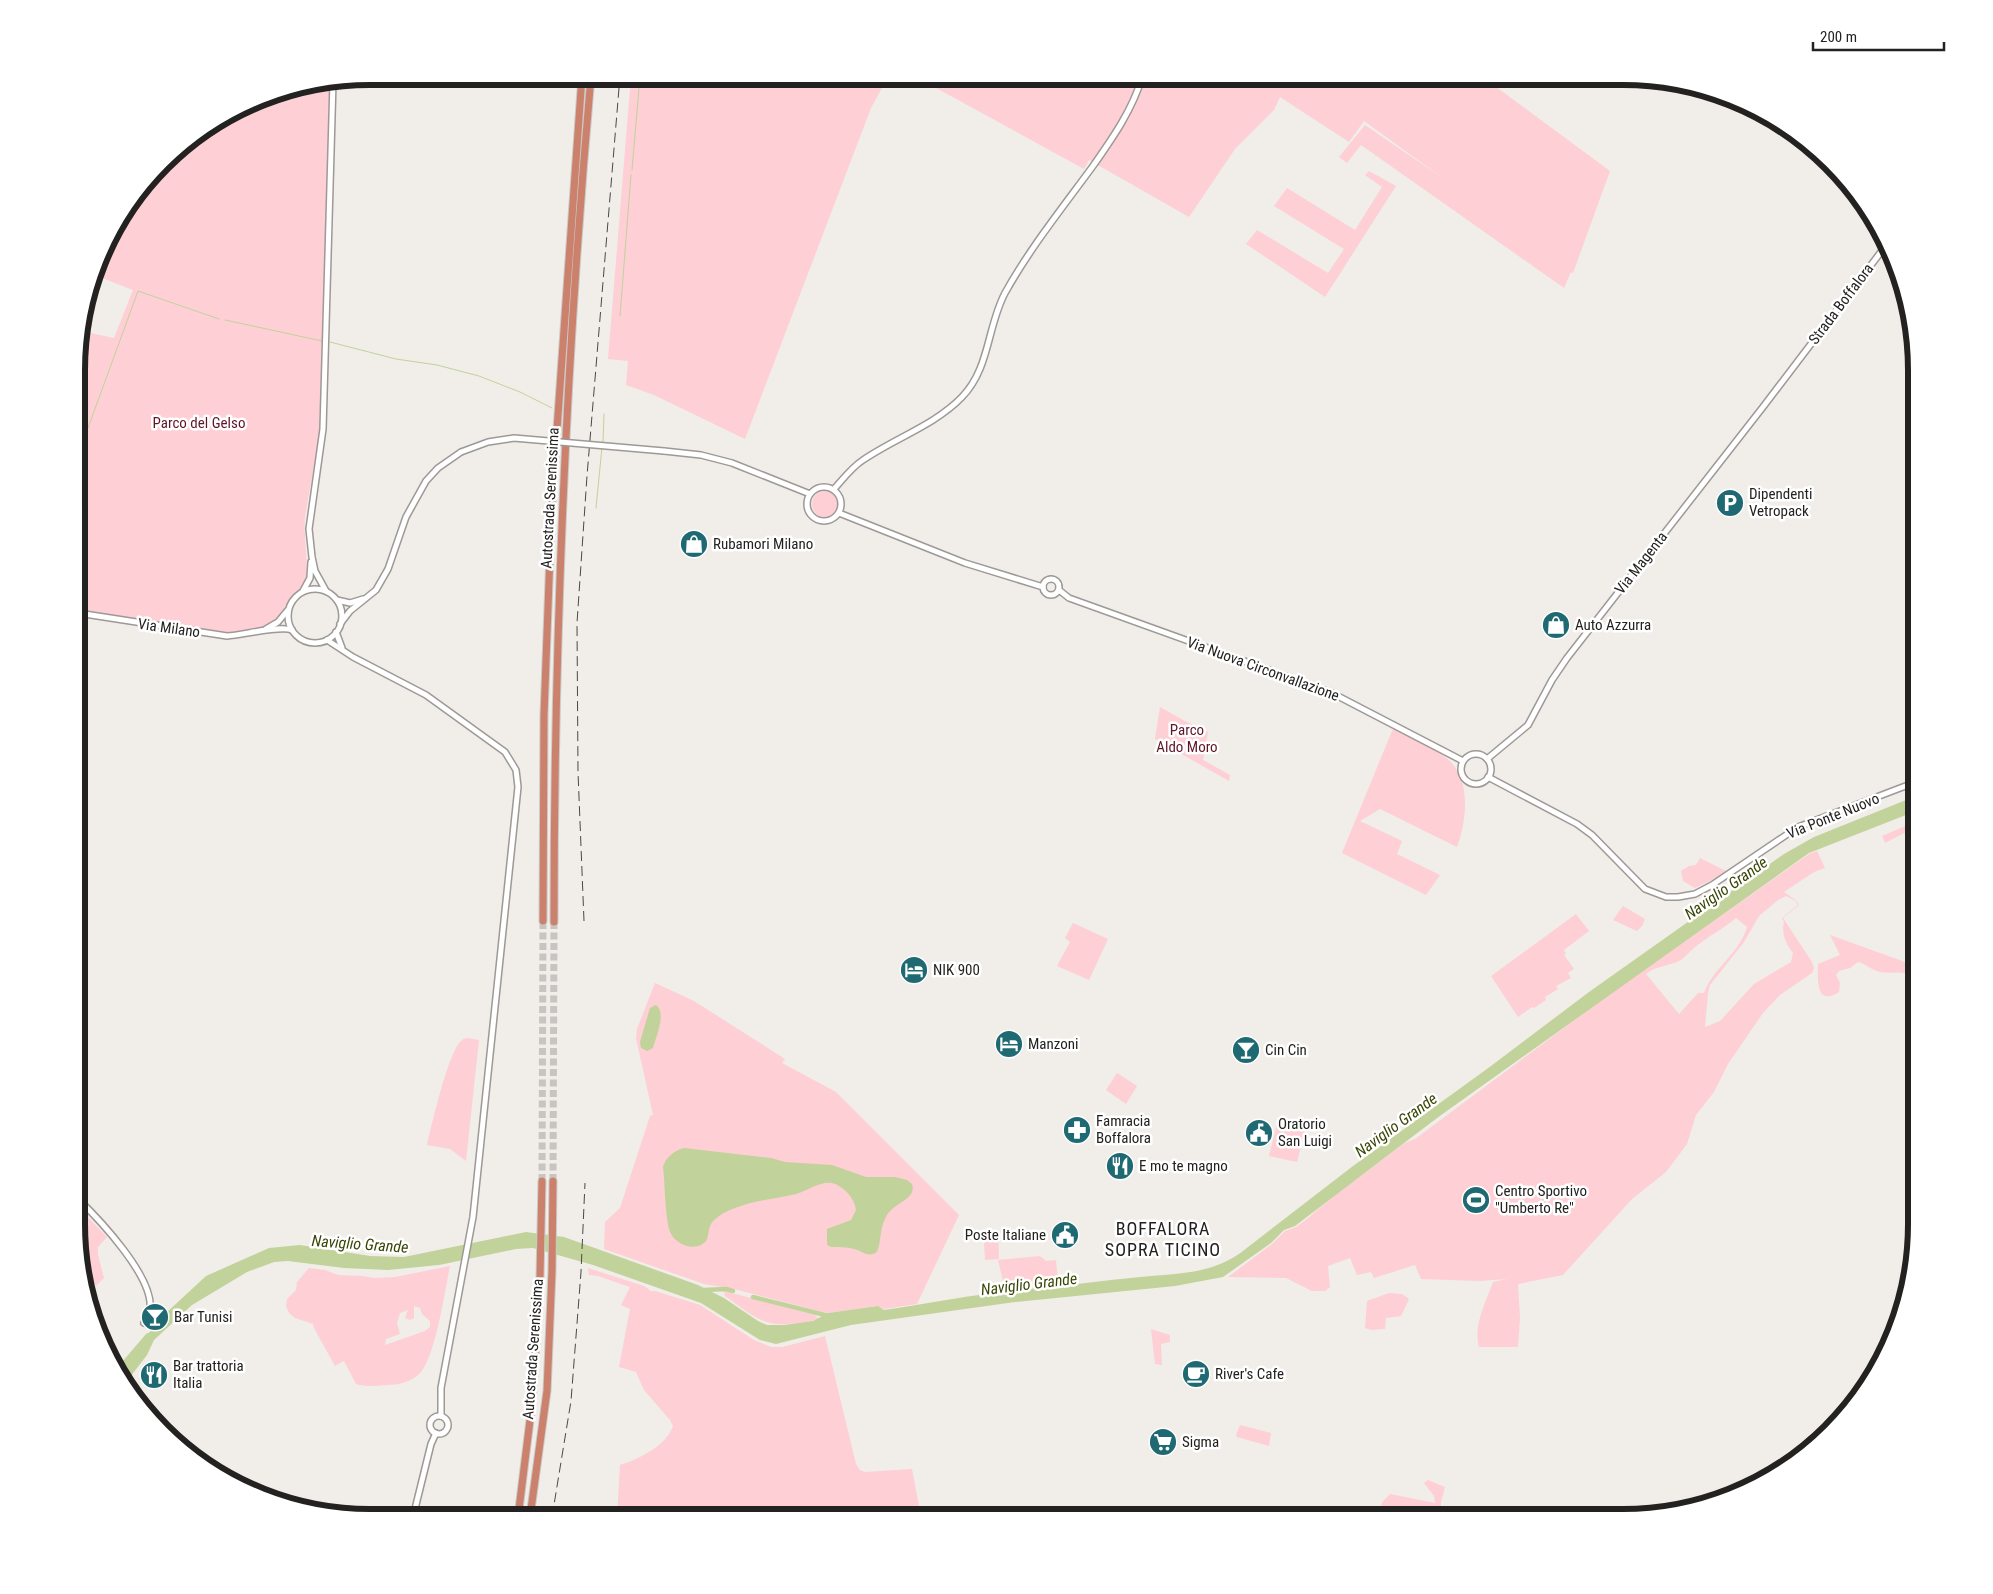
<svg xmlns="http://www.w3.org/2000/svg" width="1993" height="1594" font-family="'Roboto Condensed',sans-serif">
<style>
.green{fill:#fecfd5;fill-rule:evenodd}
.water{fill:#c2d29b}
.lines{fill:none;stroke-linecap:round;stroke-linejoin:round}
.stream{stroke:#c2d29b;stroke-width:1}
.canal{stroke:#c2d29b;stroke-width:4.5}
.highway-tunnel{stroke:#c8c4c1;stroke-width:7;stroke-dasharray:7 3.5;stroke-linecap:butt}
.minor-casing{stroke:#9d9996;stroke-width:8}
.highway-casing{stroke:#cacac9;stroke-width:9}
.minor{stroke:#fff;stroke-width:5}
.highway{stroke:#cb816b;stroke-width:7}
.rail{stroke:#4a4846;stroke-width:1;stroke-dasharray:10 5;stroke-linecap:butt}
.minor-bridge-casing{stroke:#9d9996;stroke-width:8;stroke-linecap:butt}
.minor-bridge{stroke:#fff;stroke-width:5}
.labels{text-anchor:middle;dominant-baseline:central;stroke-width:5;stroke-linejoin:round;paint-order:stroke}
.street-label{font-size:15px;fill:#232220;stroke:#fff}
.park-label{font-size:15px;fill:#5f1528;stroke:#fff}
.poi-label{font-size:15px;fill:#232220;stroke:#fff;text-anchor:start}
.water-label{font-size:16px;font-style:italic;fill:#384504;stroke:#fff}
.quarter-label{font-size:18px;letter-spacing:1px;fill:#232220;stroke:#fff}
.rim{fill:none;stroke:#232220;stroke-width:6}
</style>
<rect width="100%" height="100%" fill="#f1ede9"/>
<g class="green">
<polygon points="631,76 888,77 871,108 745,439 654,395 626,385 628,361 608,359"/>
<polygon points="916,77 1500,77 1495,86 1610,171 1573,273 1571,272 1564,288 1361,145 1347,163 1339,157 1365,125 1444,179 1364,121 1349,142 1280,97 1274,110 1235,149 1189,217 1089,160 1084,169"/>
<path d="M331,83L321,417C318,451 310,484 305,518C303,535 310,571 305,583C303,589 296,591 292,596C285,605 283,617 273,623C239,646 120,618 78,611L79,336L81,331L114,338L133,290L97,276L115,223L176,149L275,92Z"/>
<polygon points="1369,171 1396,186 1325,297 1246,244 1257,230 1328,273 1344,249 1274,206 1287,188 1355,230 1382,187 1365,175"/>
<circle cx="825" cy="504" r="13"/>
<polygon points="1160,707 1185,721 1208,732 1203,760 1230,775 1229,781 1155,739"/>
<path d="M1394,729C1410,738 1431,747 1445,757C1472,777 1467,820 1457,847L1380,809L1360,821L1402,841L1397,854L1440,875L1426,895L1342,853L1392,731Z"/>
<polygon points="1912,823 1914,828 1885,843 1882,836"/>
<path d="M1817,851L1825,868L1814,872L1784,892L1797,901L1799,905L1783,918L1812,962L1814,968L1812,973L1780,995L1763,1013L1728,1064L1714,1092L1696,1115L1687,1144L1666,1172L1632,1199L1563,1275L1518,1284L1520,1318L1518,1347H1479C1473,1325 1486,1302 1493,1282L1507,1279L1479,1281L1421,1279L1415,1265L1374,1278L1371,1272L1357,1275L1350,1258L1328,1266L1330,1287L1325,1291H1312L1286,1278L1228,1277L1272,1244L1285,1231L1296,1227L1308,1218L1335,1195L1405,1143L1415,1139L1607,996L1809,854ZM1786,896L1796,901L1798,905L1782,918L1784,922C1781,933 1786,944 1793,953L1791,962L1754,984L1720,1021L1705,1027L1708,993L1710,985L1744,942L1759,916L1778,900ZM1736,918L1747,927C1740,953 1713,968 1704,993H1698L1679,1014L1646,974C1656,966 1668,966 1679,961C1685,958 1689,952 1694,948C1707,937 1723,929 1736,918Z"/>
<polygon points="1700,858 1728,872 1695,888 1683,881 1681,871 1689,866 1696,865"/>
<polygon points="1623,906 1645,919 1642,926 1637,931 1613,920"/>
<polygon points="1576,914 1589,931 1564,950 1566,954 1564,955 1574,969 1568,973 1571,978 1556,986 1558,989 1545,997 1546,1000 1534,1008 1532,1007 1518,1017 1491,976"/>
<polygon points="1073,923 1108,939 1089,980 1057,966 1070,942 1065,938"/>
<path d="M1830,935L1916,966V976C1903,970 1894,974 1880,972C1871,970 1865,963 1858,962L1850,968L1839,971L1836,975L1840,983L1839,992C1815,1007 1818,978 1818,964L1840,955Z"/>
<polygon points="655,983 694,1001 785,1059 782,1063 836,1092 959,1215 917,1304 884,1309 877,1306 828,1313 819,1311 734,1289 704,1284 604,1249 605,1222 620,1208 650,1116 653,1115 636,1038 637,1029"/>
<path d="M468,1038L479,1040L466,1161L450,1149L427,1145C432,1124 448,1053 461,1041C464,1038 464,1039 468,1038Z"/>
<polygon points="1117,1073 1137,1086 1126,1104 1106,1090"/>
<polygon points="1279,1116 1307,1122 1297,1162 1269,1156"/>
<polygon points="77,1206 107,1237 98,1247 98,1255 104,1278 96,1286 86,1276 77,1244"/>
<polygon points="998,1229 999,1259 985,1260 984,1243"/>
<polygon points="1040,1256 1046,1261 1056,1260 1058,1283 1005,1289 998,1260"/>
<path d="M450,1266C445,1290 435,1360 419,1374C411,1382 398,1385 387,1385C376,1386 366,1387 356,1384L344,1361L335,1366L314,1328L313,1324L295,1318L289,1313L286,1306L287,1299L296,1290L297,1282L309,1268L325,1270L338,1275L362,1276L375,1278L395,1277ZM414,1306L420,1308L422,1314L430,1321V1327L425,1331L385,1345L386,1339L400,1334L397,1323L400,1313L408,1310L405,1318L410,1320L414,1318Z"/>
<path d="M588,1268L644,1286L651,1291H655L700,1305L754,1340L771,1347H782L825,1336L856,1464L860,1470L865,1472L912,1469L921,1517H617L620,1465C639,1459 666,1446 673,1426L670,1420L644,1390L636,1372L619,1367L630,1309L621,1305L630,1287L598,1276L589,1275Z"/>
<path d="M724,1291L815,1315L818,1318C813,1322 806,1322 799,1323C762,1328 754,1316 725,1296Z"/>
<polygon points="1389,1293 1402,1294 1409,1299 1401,1316 1386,1318 1385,1329 1371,1330 1365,1328 1367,1301"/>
<polygon points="1151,1329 1170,1335 1170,1342 1161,1344 1162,1365 1155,1364"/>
<polygon points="1240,1425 1271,1433 1269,1446 1237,1437 1236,1435"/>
<polygon points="1428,1480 1445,1487 1441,1502 1441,1518 1391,1518 1376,1515 1383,1501 1390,1494 1435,1503 1434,1496 1424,1483"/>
</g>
<g class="water">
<path d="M1916,796V811L1809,853L1437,1118L1295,1226L1284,1230L1271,1243L1223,1277L1175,1286L1015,1302L851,1325L776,1344L760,1340L701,1303L593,1265L533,1248L516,1249L439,1265L388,1270L344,1268L288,1261L274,1262L247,1272L192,1305L154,1340L147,1355L127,1381L117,1368L146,1334L150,1332L152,1326L206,1276L269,1248L300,1245L370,1256L404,1257L526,1232L564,1237L698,1285L724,1298L758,1321L767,1325H784L813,1321L828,1313L878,1306L884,1310C936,1302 987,1292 1039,1288C1073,1285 1107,1280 1141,1277C1177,1273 1207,1275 1239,1254L1353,1166L1491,1066L1589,992L1784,854L1814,837Z"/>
<path d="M656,1005C667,1013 656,1036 653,1048L647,1051L641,1048L640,1042L650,1008Z"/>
<path d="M684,1148L771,1158L785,1162L832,1165L866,1177H895L907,1180L912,1184C917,1199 895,1202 887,1215C879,1229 882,1236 878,1249C877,1252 876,1253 873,1254C866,1256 860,1250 854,1249C847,1247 838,1247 831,1247L827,1245V1229L851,1220L856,1210C855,1199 844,1186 832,1183C820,1181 807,1191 796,1194C771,1200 744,1201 722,1214C718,1217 713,1220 711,1224C708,1229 709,1234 707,1239C702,1249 688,1248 680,1243C675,1240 672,1236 670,1232C665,1217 665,1184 663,1167C665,1158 675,1150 684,1148Z"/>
</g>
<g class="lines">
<g class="stream">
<polyline points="632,170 640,76"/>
<polyline points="620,316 631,175"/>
<polyline points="225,320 322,341"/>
<polyline points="330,342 396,359 437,365 479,376 520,392 552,408"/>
<polyline points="79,428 85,430 88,428 138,291 219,319"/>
<polyline points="603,443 604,414"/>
<polyline points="596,508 602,447"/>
</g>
<g class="canal">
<polyline points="704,1290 726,1289 733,1291"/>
<polyline points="753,1297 829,1316"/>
</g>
<g class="highway-tunnel">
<polyline points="542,1181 543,921"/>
<polyline points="553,1181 554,922"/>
</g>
<defs>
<g id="minor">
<polyline points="664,451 701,455 732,463 810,494"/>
<circle cx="824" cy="504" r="17"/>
<path d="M834,489C843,479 852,467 863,460C895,438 935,425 962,397C990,368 987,327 1005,293C1030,248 1063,207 1093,166C1112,139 1133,109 1142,77"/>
<polyline points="839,513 965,563 1043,587"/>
<circle cx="1051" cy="587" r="8"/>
<circle cx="315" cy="616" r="27"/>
<polyline points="1059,590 1069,598 1330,692 1463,761"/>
<polyline points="303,591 310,578 311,562"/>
<polyline points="326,591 315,571 312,557 309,529 323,429 333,82"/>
<polyline points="337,600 350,603 363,599"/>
<path d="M78,613L227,636C243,635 281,625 292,630"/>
<polyline points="340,624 350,611 376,590 388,569 406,517 426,481 438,468 461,452"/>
<polyline points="266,629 278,622 287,611"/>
<polyline points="336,632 342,648"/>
<polyline points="327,640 353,657 426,695 505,752 516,770 518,787 473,1217 441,1388 441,1416"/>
<circle cx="1476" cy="769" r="15"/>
<polyline points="1487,759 1528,725 1552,680 1567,658 1763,407 1887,244"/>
<polyline points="1488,777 1577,824 1592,835 1645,889 1666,897 1678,897 1695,894 1712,885 1798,827 1916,782"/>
<path d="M77,1198C99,1219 154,1277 150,1309C149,1314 146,1319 144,1323"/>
<circle cx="439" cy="1425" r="9"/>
<polyline points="413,1517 431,1444 436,1433"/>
</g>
<g id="highway">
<polyline points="543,921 544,715 552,500 582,76"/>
<path d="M554,922C554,640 566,358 591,76"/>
<polyline points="518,1517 532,1404 540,1277 542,1181"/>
<polyline points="530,1517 547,1391 552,1271 553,1181"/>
</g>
</defs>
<use href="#minor" class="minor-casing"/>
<use href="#highway" class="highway-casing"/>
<use href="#minor" class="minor"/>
<use href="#highway" class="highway"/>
<g class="rail">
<polyline points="584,921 578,772 577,623 587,476 620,76"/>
<polyline points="552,1517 571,1401 581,1272 585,1183"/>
</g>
<defs>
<polyline id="minor-bridge" points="461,452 488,442 514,438 664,451"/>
</defs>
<use href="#minor-bridge" class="minor-bridge-casing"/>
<use href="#minor-bridge" class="minor-bridge"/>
</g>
<defs>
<symbol id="parking-disc" viewBox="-11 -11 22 22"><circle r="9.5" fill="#1f6a72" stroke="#fff"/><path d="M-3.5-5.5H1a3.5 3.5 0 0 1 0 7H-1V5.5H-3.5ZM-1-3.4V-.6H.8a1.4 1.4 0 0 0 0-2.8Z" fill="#fff"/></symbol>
<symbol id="shop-disc" viewBox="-11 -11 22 22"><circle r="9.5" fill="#1f6a72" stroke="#fff"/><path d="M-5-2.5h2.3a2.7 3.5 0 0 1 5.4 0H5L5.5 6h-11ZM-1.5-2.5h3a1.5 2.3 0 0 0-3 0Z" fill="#fff"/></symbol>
<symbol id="hotel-disc" viewBox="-11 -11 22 22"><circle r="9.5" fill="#1f6a72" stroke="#fff"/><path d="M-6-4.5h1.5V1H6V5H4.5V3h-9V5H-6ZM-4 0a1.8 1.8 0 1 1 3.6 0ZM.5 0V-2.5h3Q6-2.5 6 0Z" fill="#fff"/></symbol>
<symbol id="bar-disc" viewBox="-11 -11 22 22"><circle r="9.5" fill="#1f6a72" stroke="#fff"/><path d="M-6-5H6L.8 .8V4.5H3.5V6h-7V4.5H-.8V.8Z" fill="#fff"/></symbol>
<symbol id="pharmacy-disc" viewBox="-11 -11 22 22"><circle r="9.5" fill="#1f6a72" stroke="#fff"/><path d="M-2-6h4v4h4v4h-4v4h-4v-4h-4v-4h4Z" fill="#fff"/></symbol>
<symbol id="civic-disc" viewBox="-11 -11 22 22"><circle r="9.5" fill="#1f6a72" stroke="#fff"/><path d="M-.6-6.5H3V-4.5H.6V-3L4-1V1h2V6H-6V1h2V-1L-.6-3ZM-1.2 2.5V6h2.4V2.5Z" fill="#fff"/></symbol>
<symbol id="restaurant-disc" viewBox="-11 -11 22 22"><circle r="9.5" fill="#1f6a72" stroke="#fff"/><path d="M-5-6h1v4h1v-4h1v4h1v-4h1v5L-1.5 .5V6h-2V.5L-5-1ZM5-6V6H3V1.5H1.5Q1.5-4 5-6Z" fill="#fff"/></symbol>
<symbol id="stadium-disc" viewBox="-11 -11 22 22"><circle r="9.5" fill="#1f6a72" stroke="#fff"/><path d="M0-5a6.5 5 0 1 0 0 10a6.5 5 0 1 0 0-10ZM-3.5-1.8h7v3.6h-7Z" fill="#fff"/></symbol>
<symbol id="cafe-disc" viewBox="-11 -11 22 22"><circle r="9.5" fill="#1f6a72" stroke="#fff"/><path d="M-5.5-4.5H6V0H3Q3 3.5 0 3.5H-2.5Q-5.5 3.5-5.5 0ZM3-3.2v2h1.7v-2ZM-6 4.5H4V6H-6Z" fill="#fff"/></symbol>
<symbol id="supermarket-disc" viewBox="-11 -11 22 22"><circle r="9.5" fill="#1f6a72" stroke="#fff"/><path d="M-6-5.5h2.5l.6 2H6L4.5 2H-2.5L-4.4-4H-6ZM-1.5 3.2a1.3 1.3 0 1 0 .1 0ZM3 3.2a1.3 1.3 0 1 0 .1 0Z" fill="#fff"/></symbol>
</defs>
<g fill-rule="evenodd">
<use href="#parking-disc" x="1714" y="487" width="32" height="32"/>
<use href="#shop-disc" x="678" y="528" width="32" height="32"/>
<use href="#shop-disc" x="1540" y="609" width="32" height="32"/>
<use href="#hotel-disc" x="898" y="954" width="32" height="32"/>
<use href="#hotel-disc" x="993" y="1028" width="32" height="32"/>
<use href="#bar-disc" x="1230" y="1034" width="32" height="32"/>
<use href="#pharmacy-disc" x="1061" y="1114" width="32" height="32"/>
<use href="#civic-disc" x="1243" y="1117" width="32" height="32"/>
<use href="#restaurant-disc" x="1104" y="1150" width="32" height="32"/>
<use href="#stadium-disc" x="1460" y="1184" width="32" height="32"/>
<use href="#civic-disc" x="1049" y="1219" width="32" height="32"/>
<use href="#bar-disc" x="139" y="1301" width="32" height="32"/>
<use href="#cafe-disc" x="1180" y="1358" width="32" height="32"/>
<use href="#restaurant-disc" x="138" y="1359" width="32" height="32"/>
<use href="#supermarket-disc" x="1147" y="1426" width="32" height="32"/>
</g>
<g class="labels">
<g class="street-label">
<text transform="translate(1841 304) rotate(-53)">Strada Boffalora</text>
<text transform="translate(550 498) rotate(-87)">Autostrada Serenissima</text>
<text transform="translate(1641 563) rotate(-52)">Via Magenta</text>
<text transform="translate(169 628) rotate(8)">Via Milano</text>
<text transform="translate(1263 669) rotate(20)">Via Nuova Circonvallazione</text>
<text transform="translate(1833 816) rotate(-22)">Via Ponte Nuovo</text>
<text transform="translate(533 1349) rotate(-86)">Autostrada Serenissima</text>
</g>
<g class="park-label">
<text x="199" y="423">Parco del Gelso</text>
<text x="1187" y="730">Parco<tspan x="1187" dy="17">Aldo Moro</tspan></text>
</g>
<g class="poi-label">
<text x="1749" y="494">Dipendenti<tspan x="1749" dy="17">Vetropack</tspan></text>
<text x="713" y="544">Rubamori Milano</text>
<text x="1575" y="625">Auto Azzurra</text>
<text x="933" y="970">NIK 900</text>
<text x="1028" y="1044">Manzoni</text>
<text x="1265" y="1050">Cin Cin</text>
<text x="1096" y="1121">Famracia<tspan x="1096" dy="17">Boffalora</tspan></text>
<text x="1278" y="1124">Oratorio<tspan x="1278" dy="17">San Luigi</tspan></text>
<text x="1139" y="1166">E mo te magno</text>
<text x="1495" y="1191">Centro Sportivo<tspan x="1495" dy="17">"Umberto Re"</tspan></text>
<text x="1046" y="1235" text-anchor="end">Poste Italiane</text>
<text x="174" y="1317">Bar Tunisi</text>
<text x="173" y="1366">Bar trattoria<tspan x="173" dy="17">Italia</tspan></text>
<text x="1215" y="1374">River's Cafe</text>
<text x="1182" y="1442">Sigma</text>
</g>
<g class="water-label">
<text transform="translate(1726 888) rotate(-35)">Naviglio Grande</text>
<text transform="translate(1396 1125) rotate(-36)">Naviglio Grande</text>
<text transform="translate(360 1244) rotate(4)">Naviglio Grande</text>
<text transform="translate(1029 1284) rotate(-7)">Naviglio Grande</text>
</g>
<g class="quarter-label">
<text x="1163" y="1228">BOFFALORA<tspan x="1163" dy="21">SOPRA TICINO</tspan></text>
</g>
</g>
<path d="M0 0H1993V1594H0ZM370 85H1623A285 285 0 0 1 1908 370V1224A285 285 0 0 1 1623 1509H370A285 285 0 0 1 85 1224V370A285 285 0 0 1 370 85Z" fill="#fff" fill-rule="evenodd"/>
<path class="rim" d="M370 85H1623A285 285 0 0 1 1908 370V1224A285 285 0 0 1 1623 1509H370A285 285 0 0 1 85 1224V370A285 285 0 0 1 370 85Z"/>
<path d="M1813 42v8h131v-8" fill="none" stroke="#232220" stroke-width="2.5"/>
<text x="1820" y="42" font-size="15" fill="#232220" stroke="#ffffff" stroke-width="4" paint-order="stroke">200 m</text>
</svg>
